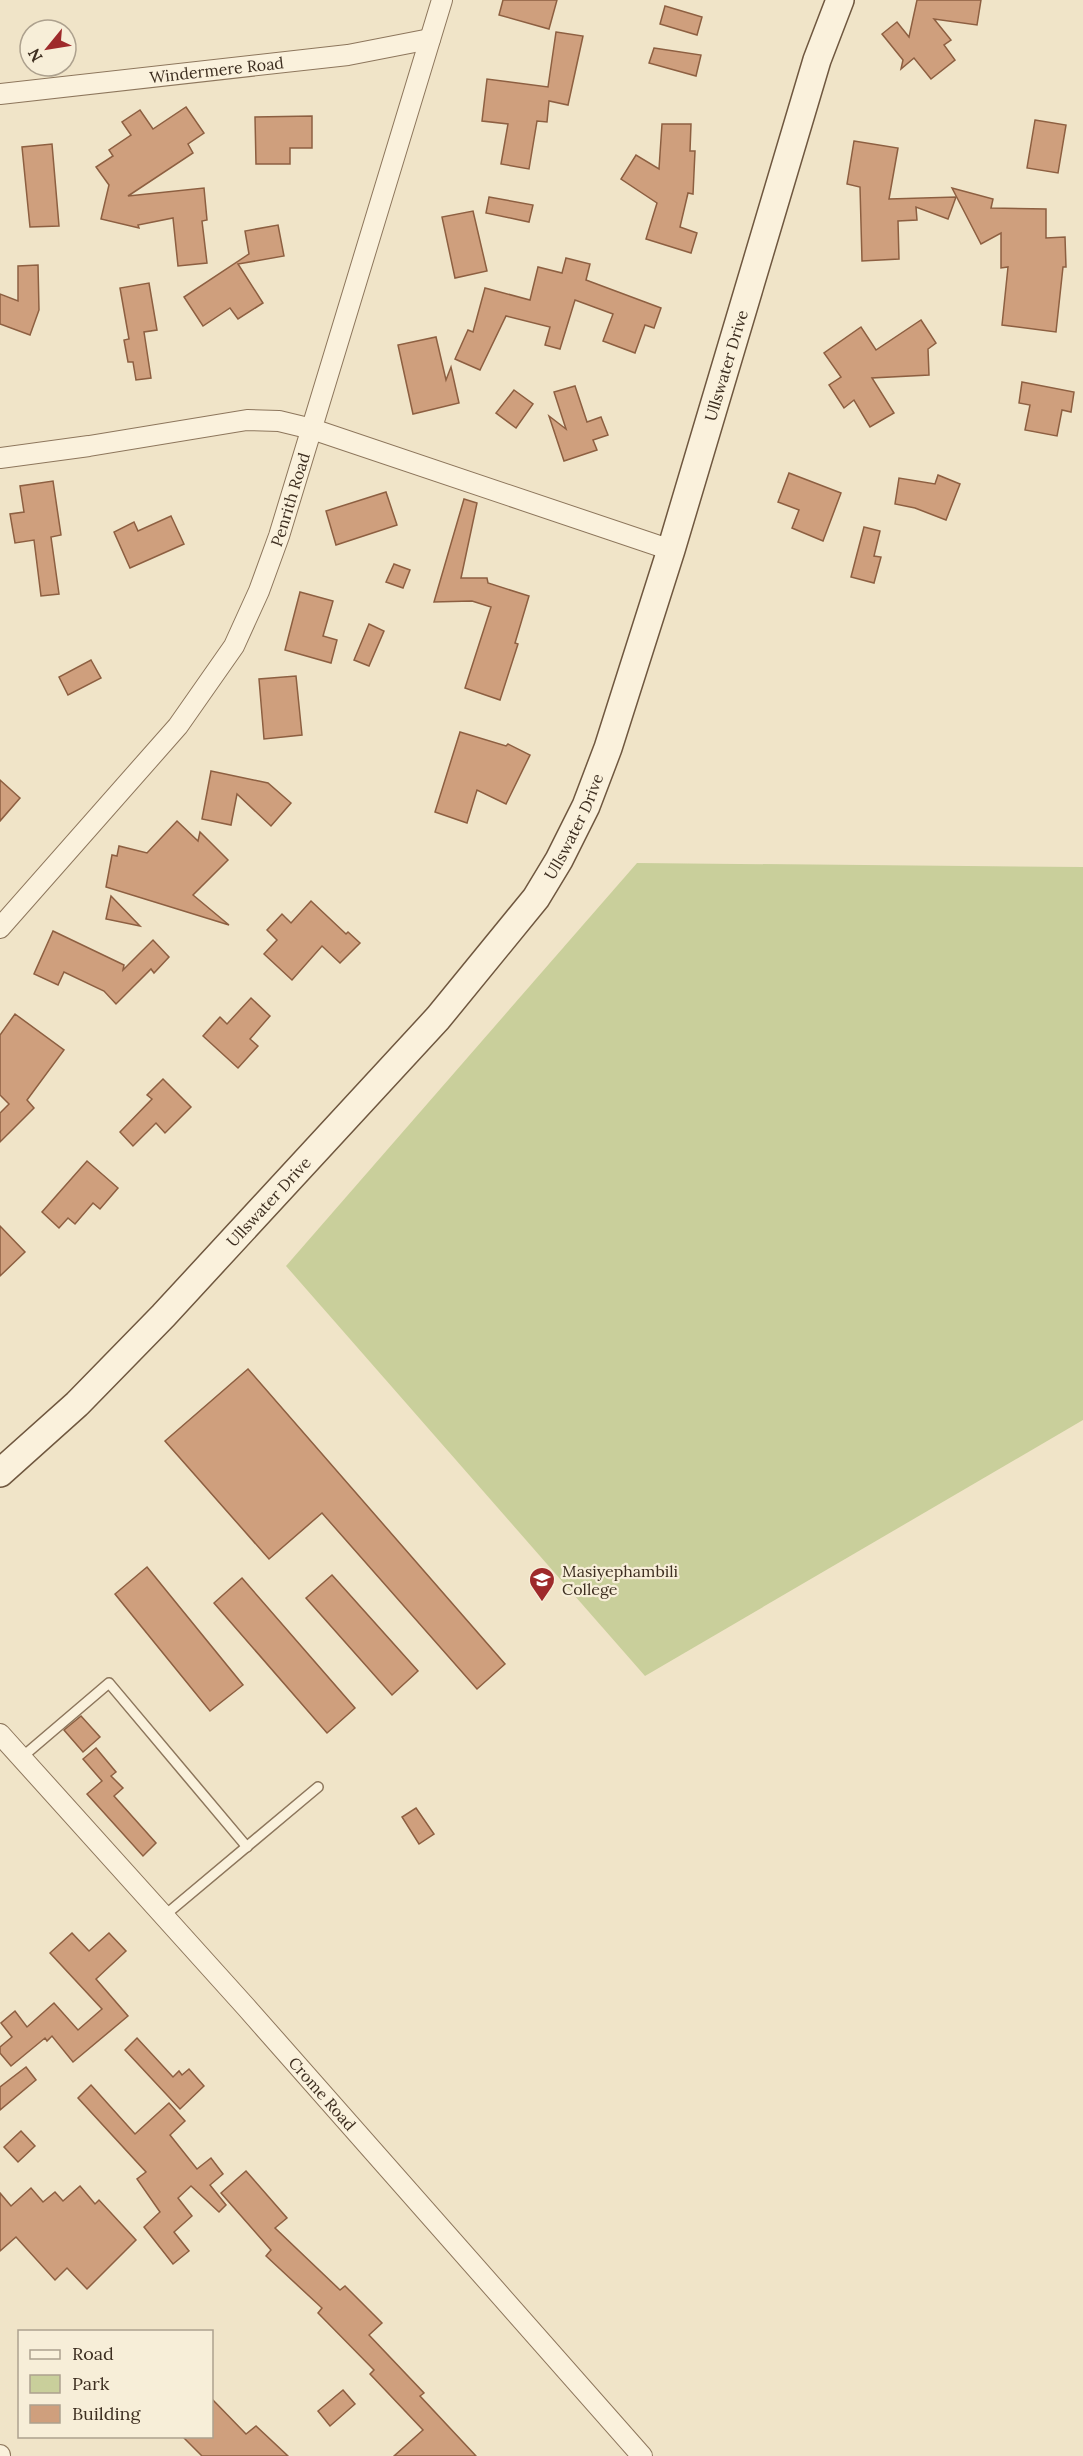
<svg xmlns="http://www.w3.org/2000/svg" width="1083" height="2456" font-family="Lora,serif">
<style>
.green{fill:#c9cf9b}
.building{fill:#cf9f7d;stroke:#8d5f41;stroke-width:1.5}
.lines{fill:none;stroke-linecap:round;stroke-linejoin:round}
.lane-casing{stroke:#8d765c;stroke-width:12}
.street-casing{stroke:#8d765c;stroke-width:22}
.secondary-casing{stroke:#6f573f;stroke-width:30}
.lane{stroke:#faf1dc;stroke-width:9}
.street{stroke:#faf1dc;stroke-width:20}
.secondary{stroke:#faf1dc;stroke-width:27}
.labels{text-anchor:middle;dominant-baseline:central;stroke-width:4.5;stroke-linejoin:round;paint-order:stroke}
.street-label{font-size:16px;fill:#3d2e20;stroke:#f7eed8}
.poi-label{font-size:16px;fill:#3d2e20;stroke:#f7eed8;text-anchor:start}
</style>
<rect width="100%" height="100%" fill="#f0e4c8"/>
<polygon class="green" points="637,863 1083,867 1083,1420 645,1676 286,1266"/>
<g class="building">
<polygon points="503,0 557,0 549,29 499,15"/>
<polygon points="917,0 981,0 977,25 934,19 951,40 944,45 955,60 931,79 914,58 901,69 903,60 882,34 897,22 909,37"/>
<polygon points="665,6 702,17 697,35 660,24"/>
<polygon points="556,32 583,36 568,105 549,101 547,122 537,121 529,169 501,164 508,124 482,121 487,79 548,87"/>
<polygon points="654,48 701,55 696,76 649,63"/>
<polygon points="186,107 204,133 188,144 193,153 128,196 204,188 207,220 202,221 207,263 178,266 173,218 138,225 139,228 101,219 109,185 96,167 113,156 109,150 131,135 122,122 140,110 153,129"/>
<polygon points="312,116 312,148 290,148 290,164 256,164 255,117"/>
<polygon points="1035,120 1066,125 1058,173 1027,168"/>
<polygon points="662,124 691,124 690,151 695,151 693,194 688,193 680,227 697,233 691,253 646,239 657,203 621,179 636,155 659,169"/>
<polygon points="854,141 898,148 889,199 956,197 948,219 916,207 917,220 898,221 899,259 862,261 860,187 847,184"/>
<polygon points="52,144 59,226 30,227 22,147"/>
<polygon points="952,188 993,199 991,208 1046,209 1046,238 1065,237 1066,267 1063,267 1056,332 1002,325 1008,267 1001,268 1001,233 981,244"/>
<polygon points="489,197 533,205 529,222 486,213"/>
<polygon points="473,211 487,271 455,278 442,217"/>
<polygon points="278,225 284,256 238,264 263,303 238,319 230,308 203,326 184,297 249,254 245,231"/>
<polygon points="566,258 590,264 586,280 661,308 654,328 645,325 635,353 603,341 613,314 575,300 560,349 545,345 550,327 506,316 480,370 455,359 468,330 473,332 485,288 530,300 538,267 562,273"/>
<polygon points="38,265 39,310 30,335 0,324 0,294 18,301 18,266"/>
<polygon points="149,283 157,330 144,332 151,378 136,380 133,362 128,362 124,340 129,339 120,288"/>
<polygon points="921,320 936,343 928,349 929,375 872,378 894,413 870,427 854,400 844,408 829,385 841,377 824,353 861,327 876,350"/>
<polygon points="436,337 446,380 451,367 459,403 413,414 398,345"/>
<polygon points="1022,382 1074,392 1071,412 1062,410 1057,436 1025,430 1030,405 1019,403"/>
<polygon points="575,386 587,422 601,417 608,435 593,440 597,450 564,461 549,416 566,429 554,392"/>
<polygon points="514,390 533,404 516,428 496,413"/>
<polygon points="789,473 841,493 823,541 792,528 799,510 778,502"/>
<polygon points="938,475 960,484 946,520 915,508 895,504 899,478 935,484"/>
<polygon points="53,481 61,535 51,537 59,594 41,596 34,540 15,543 10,514 24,512 20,486"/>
<polygon points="386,492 397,525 336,545 326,511"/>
<polygon points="464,499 477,503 461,578 487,578 488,583 529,596 515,643 518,644 500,700 465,688 491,607 472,601 434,602"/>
<polygon points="171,516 184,544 130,568 114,532 134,522 138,531"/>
<polygon points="864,527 880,531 874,556 881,557 874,583 851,577"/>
<polygon points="394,564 410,570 403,588 386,582"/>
<polygon points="300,592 333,601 323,636 337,640 331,663 285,650"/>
<polygon points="369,624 384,631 369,666 354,660"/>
<polygon points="91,660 101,678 68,695 59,677"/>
<polygon points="296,676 302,735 264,739 259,679"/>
<polygon points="460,732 506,746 508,744 530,755 506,804 477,790 467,823 435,812"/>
<polygon points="211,771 268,783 291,803 271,826 237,794 231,825 202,819"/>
<polygon points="0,780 20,798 0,821"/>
<polygon points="177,821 198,841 200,832 228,860 193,895 229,925 106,887 112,855 117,856 119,846 147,853"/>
<polygon points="111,896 140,926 106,919"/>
<polygon points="311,901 346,934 348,932 360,943 340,963 322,946 292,980 264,954 277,940 267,930 282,914 291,923"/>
<polygon points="53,931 124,965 123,970 153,940 169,957 154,973 151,969 116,1004 104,991 64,972 58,985 34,974"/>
<polygon points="251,998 270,1016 250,1039 258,1046 238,1068 203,1036 220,1017 227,1024"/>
<polygon points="15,1014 64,1050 27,1100 34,1108 0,1142 0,1113 9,1104 0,1095 0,1035"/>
<polygon points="163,1079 191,1107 165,1133 156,1123 133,1146 120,1132 152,1099 147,1095"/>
<polygon points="87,1161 118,1188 100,1209 93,1203 75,1224 68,1218 59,1228 42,1212"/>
<polygon points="0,1226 25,1252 0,1276"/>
<polygon points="248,1369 505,1664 477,1689 322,1513 269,1559 165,1441"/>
<polygon points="147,1567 243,1685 210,1711 115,1594"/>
<polygon points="332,1575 418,1671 392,1695 306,1598"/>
<polygon points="242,1578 355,1708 327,1733 214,1603"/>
<polygon points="81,1716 100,1737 83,1752 64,1730"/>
<polygon points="96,1748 116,1772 111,1776 123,1788 114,1796 156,1843 143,1856 87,1794 102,1781 83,1759"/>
<polygon points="416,1808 434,1834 419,1844 402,1817"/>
<polygon points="72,1933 89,1951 109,1933 126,1951 96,1979 128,2016 73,2062 52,2036 47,2041 45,2038 11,2066 0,2053 0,2047 12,2037 1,2023 15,2011 27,2027 54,2003 78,2030 102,2009 50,1953"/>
<polygon points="137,2038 173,2077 179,2071 182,2075 189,2069 204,2086 180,2109 125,2050"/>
<polygon points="26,2067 36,2080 0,2110 0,2087"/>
<polygon points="91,2085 135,2134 169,2103 185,2121 170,2135 197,2169 211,2158 223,2174 210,2185 226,2205 219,2212 191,2186 178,2198 192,2216 174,2232 189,2251 173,2264 144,2227 160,2212 137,2179 146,2172 78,2098"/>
<polygon points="21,2131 35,2146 18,2162 4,2147"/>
<polygon points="246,2171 287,2218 275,2228 340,2290 345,2286 382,2323 369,2335 424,2393 420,2396 476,2456 394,2456 423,2430 370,2374 374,2370 318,2313 322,2308 266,2256 271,2250 221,2193"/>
<polygon points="80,2186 95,2204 99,2200 136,2240 87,2289 67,2268 55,2280 16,2237 0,2251 0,2193 11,2206 31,2188 43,2202 55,2192 63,2201"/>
<polygon points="343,2390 355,2404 330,2426 318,2411"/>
<polygon points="212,2399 246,2434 256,2426 288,2456 202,2456 182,2436 212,2436"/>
</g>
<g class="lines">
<defs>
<g id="lane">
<polyline points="21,1758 109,1683 247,1847"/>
<polyline points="164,1916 318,1787"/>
</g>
<g id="street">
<path id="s1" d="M0,94L348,55L430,39"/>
<polyline points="0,458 89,446 247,420 279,421 312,429 671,550"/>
<path id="s2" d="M0,928L178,726L234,646L259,591L279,536L442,0"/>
<path id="s3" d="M0,1734L246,2007L642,2456"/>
<polyline points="0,2455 0,2456"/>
</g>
<g id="secondary">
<path id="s4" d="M0,1473L77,1404L163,1316L438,1018L536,898L559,860L586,806L608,748L671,550L817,60L840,0"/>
</g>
</defs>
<use href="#lane" class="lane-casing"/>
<use href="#street" class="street-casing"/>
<use href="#secondary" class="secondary-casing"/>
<use href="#lane" class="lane"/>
<use href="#street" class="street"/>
<use href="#secondary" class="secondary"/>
</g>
<defs>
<symbol id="school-pin" viewBox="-11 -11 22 30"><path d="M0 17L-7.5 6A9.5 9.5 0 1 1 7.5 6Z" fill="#9e2a2b" stroke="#f7eed8"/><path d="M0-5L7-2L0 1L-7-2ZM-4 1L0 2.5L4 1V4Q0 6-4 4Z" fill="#fff"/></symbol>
</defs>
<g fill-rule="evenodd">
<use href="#school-pin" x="527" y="1565" width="30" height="40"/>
</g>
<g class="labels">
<g class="street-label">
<text stroke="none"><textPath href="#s1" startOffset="218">Windermere Road</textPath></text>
<text stroke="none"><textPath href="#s4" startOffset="1354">Ullswater Drive</textPath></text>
<text stroke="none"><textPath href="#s2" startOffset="524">Penrith Road</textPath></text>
<text stroke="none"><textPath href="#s4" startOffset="868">Ullswater Drive</textPath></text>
<text stroke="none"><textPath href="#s4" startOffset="382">Ullswater Drive</textPath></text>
<text stroke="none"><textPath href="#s3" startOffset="483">Crome Road</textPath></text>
</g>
<g class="poi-label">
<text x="562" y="1571">Masiyephambili<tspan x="562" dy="18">College</tspan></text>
</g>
</g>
<rect x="18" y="2330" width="195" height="108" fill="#f7eed8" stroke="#ada18e" stroke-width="1.5"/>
<rect x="30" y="2350" width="30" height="9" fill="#faf1dc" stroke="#ada18e" stroke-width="1.5"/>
<text x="72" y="2360" font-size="18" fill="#3d2e20">Road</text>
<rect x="30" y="2375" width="30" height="18" fill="#c9cf9b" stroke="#ada18e" stroke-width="1.5"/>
<text x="72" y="2390" font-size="18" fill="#3d2e20">Park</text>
<rect x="30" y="2405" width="30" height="18" fill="#cf9f7d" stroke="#ada18e" stroke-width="1.5"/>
<text x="72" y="2420" font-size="18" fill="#3d2e20">Building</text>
<g transform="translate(48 48) rotate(240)"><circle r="28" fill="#f7eed8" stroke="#ada18e" stroke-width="1.5"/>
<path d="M0-4.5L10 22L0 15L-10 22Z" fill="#9e2a2b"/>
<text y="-9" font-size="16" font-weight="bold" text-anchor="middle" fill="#3d2e20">N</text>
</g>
</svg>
